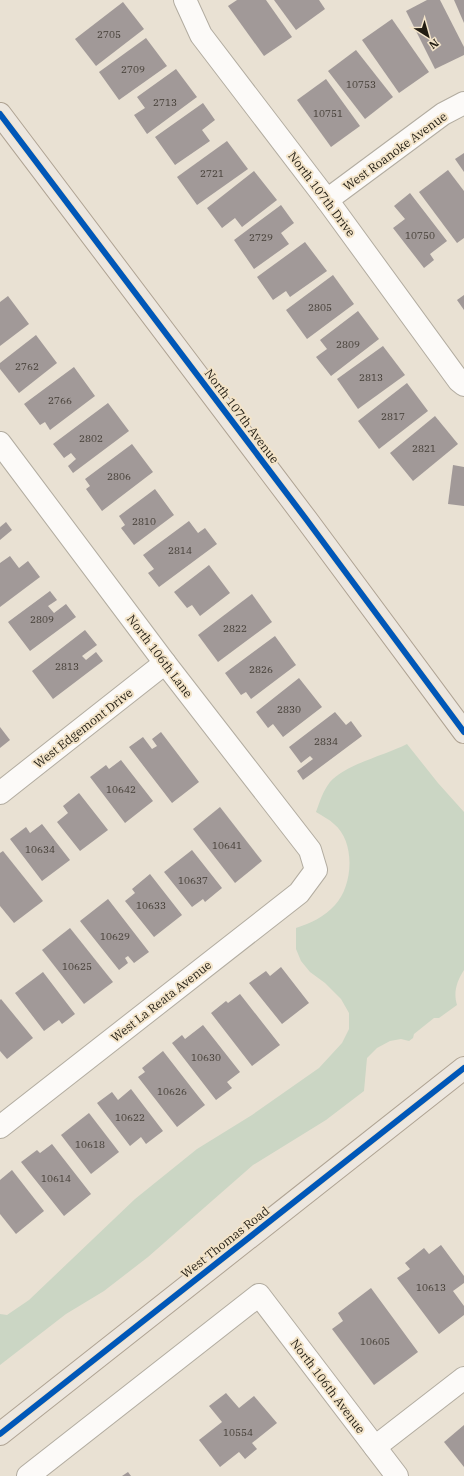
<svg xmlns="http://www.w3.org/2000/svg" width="464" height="1476" font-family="'IBM Plex Serif',serif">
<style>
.green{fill:#cbd6c4}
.building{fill:#a19998}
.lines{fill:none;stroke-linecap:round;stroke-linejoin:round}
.minor-casing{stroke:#b2aca0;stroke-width:24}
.major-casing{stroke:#afa393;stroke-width:24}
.minor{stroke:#fcfaf8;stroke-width:22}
.major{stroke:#ede7df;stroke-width:22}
.cycleway-casing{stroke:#f3e4c9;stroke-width:8}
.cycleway{stroke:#0057b8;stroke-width:6}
.labels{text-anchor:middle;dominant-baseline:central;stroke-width:4;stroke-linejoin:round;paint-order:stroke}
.number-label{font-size:10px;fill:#423c34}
.street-label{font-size:12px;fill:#221d13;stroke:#f3e4c9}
</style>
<rect width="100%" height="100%" fill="#e9e1d3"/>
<path class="green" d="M407,744L438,783L464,812V970C457,981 453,992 457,1005L439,1018H434L414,1034L413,1038L409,1041L401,1039L390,1041L377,1048L367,1058L364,1091L326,1120L253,1165L148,1257L104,1291L66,1314L0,1365V1314L7,1315L29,1300L135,1199L197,1149L252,1115L319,1068L342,1043L349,1029V1013L341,999L325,983L310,972L301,961L296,949V928C311,923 324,917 335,905C353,886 356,842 334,824C329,819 322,816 316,812C320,801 323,791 330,782C346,764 386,755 407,744Z"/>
<g class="building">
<polygon points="237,0 266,0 292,37 264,56 228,6"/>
<polygon points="274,0 319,0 325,9 296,30"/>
<polygon points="427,0 440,0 464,47 464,55 435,69 406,11"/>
<polygon points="454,0 464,0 464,23"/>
<polygon points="123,2 144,29 96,66 75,39"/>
<polygon points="392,19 429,72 399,93 362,40"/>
<polygon points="146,38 167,66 119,100 99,72"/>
<polygon points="356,50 393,97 365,119 328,71"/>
<polygon points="176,69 197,97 147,134 134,115 145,108 137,97"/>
<polygon points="326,79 360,126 331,147 297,100"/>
<polygon points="203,103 215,120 202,130 210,141 175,165 155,137"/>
<polygon points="227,141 248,169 197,205 177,177"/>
<polygon points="464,153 464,172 455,159"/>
<polygon points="448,170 464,191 464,238 457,243 419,192"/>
<polygon points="254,171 277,200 242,227 235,218 222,228 207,208"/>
<polygon points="410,193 447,241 430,254 434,260 424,268 393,228 405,219 394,206"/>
<polygon points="281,205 294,223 281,233 289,244 254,269 234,240"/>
<polygon points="305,242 327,271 290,297 286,291 273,300 257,277"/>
<polygon points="333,275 354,304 307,339 286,310"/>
<polygon points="464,295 464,310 457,300"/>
<polygon points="8,296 29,324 0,346 0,302"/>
<polygon points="358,311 379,339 331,376 316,357 327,349 320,340"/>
<polygon points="36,335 57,363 19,393 0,369 0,363"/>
<polygon points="383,346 405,375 358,409 337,379"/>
<polygon points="74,367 95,396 50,430 45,422 40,425 24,404"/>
<polygon points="407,383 428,411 379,449 358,421"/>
<polygon points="108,403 129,431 73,473 68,466 76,459 71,453 64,458 53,444"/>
<polygon points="435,416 458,444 413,481 390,453"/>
<polygon points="132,444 153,472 102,511 86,489 90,486 85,479"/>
<polygon points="453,465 464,467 464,506 448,504"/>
<polygon points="155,489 174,515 134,545 121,528 125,525 119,516"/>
<polygon points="189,521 198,533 205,528 217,544 159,587 148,573 154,569 143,555"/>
<polygon points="6,522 12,530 0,540 0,527"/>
<polygon points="10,556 19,568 28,561 40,577 0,607 0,563"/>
<polygon points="209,565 230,593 200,616 192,605 187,608 174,592"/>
<polygon points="50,591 57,600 48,606 54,613 66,604 76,617 30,651 8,622"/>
<polygon points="252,594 272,622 218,662 198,635"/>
<polygon points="85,630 97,645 82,656 86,660 96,652 103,661 53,699 32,671"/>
<polygon points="275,636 296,665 251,699 246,692 241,695 225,673"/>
<polygon points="299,678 322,707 283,737 273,724 268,728 256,712"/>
<polygon points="335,712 346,725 351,721 362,736 303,780 297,771 313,759 310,756 301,763 289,747"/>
<polygon points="0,727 10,740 0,748"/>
<polygon points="161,732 199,782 172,803 129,747 143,737 152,749 157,746 152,739"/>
<polygon points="121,760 153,801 125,823 90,777 106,765 109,769"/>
<polygon points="79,793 108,830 80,851 57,822 68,813 63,806"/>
<polygon points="220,807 262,861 235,883 193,829"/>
<polygon points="42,824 70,860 42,881 10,839 26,827 30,833"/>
<polygon points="192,850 222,888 205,902 203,899 192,907 164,872"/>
<polygon points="3,851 43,901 14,923 0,906 0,853"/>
<polygon points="150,874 182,915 154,937 125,901 135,893 132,889"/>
<polygon points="108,899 149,952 134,963 128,956 125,958 128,963 119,970 80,921"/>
<polygon points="70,928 113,982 84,1004 42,950"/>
<polygon points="281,967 309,1003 282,1024 249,983 266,971 270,976"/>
<polygon points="43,972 75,1014 62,1024 59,1020 44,1031 15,993"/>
<polygon points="240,994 280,1045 252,1066 211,1013 226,1001 228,1003"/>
<polygon points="1,999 33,1038 7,1059 0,1051 0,1000"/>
<polygon points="203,1025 240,1072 227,1082 232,1088 216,1100 172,1043 182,1035 185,1039"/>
<polygon points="163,1051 205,1105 177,1127 138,1077 145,1072 142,1068"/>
<polygon points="131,1089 163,1131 146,1144 141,1137 130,1146 97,1103 112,1092 118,1100"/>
<polygon points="89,1113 119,1152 91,1174 61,1135"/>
<polygon points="52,1144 91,1194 64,1216 21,1162 37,1150 40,1153"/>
<polygon points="12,1170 44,1211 16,1234 0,1214 0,1180"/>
<polygon points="441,1245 464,1276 464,1283 453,1291 464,1306 464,1315 439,1334 397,1278 410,1269 405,1263 424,1248 429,1254"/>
<polygon points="371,1288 418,1352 374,1385 332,1329 343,1321 338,1313"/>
<polygon points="226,1393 239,1408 254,1396 277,1423 252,1443 257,1449 245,1459 239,1452 220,1467 199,1440 222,1422 209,1406"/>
<polygon points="464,1425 464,1467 444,1442"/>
<polygon points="128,1472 131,1476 122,1476"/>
</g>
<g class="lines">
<defs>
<g id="minor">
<polyline points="185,0 201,35 327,200 459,381 464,385"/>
<polyline points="327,200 443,114 464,103"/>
<polyline points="0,443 165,663 310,850 316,870 299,893 0,1127"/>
<polyline points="0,793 165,663"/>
<polyline points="375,1447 464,1378"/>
<polyline points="28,1476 259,1295 397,1476"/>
</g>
<g id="major">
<polyline points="0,114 306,519 464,732"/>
<polyline points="0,1434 464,1068"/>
</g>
</defs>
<use href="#minor" class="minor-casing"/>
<use href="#major" class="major-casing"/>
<use href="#minor" class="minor"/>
<use href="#major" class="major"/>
<defs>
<g id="cycleway">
<polyline points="0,114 306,519 464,732"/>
<polyline points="0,1434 464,1068"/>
</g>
</defs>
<use href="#cycleway" class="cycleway-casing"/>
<use href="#cycleway" class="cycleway"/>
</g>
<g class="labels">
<g class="number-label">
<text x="109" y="34">2705</text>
<text x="133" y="69">2709</text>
<text x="361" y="84">10753</text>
<text x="165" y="102">2713</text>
<text x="328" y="113">10751</text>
<text x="212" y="173">2721</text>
<text x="420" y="235">10750</text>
<text x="261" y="237">2729</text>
<text x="320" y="307">2805</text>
<text x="348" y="344">2809</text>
<text x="27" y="366">2762</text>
<text x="371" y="377">2813</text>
<text x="60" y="400">2766</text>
<text x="393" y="416">2817</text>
<text x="91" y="438">2802</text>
<text x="424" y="448">2821</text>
<text x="119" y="476">2806</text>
<text x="144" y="521">2810</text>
<text x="180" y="550">2814</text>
<text x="42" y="619">2809</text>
<text x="235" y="628">2822</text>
<text x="67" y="666">2813</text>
<text x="261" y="669">2826</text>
<text x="289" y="709">2830</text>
<text x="326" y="741">2834</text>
<text x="121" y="789">10642</text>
<text x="227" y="845">10641</text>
<text x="40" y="849">10634</text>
<text x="193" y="880">10637</text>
<text x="151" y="905">10633</text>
<text x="115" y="936">10629</text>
<text x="77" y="966">10625</text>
<text x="206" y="1057">10630</text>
<text x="172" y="1091">10626</text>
<text x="130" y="1117">10622</text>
<text x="90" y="1144">10618</text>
<text x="56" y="1178">10614</text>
<text x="431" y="1287">10613</text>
<text x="375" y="1341">10605</text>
<text x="238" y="1432">10554</text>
</g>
<g class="street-label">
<text transform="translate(395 151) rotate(-36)">West Roanoke Avenue</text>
<text transform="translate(322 194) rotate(53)">North 107th Drive</text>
<text transform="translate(242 416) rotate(53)">North 107th Avenue</text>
<text transform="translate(160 656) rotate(53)">North 106th Lane</text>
<text transform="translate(83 728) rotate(-38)">West Edgemont Drive</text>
<text transform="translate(161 1001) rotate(-38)">West La Reata Avenue</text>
<text transform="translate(225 1242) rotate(-38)">West Thomas Road</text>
<text transform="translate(328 1386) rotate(53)">North 106th Avenue</text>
</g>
</g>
<g transform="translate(428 36) rotate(143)" stroke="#f3e4c9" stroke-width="3" paint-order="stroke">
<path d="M0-3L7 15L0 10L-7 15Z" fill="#221d13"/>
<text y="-6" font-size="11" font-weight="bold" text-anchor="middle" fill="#221d13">N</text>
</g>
</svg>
